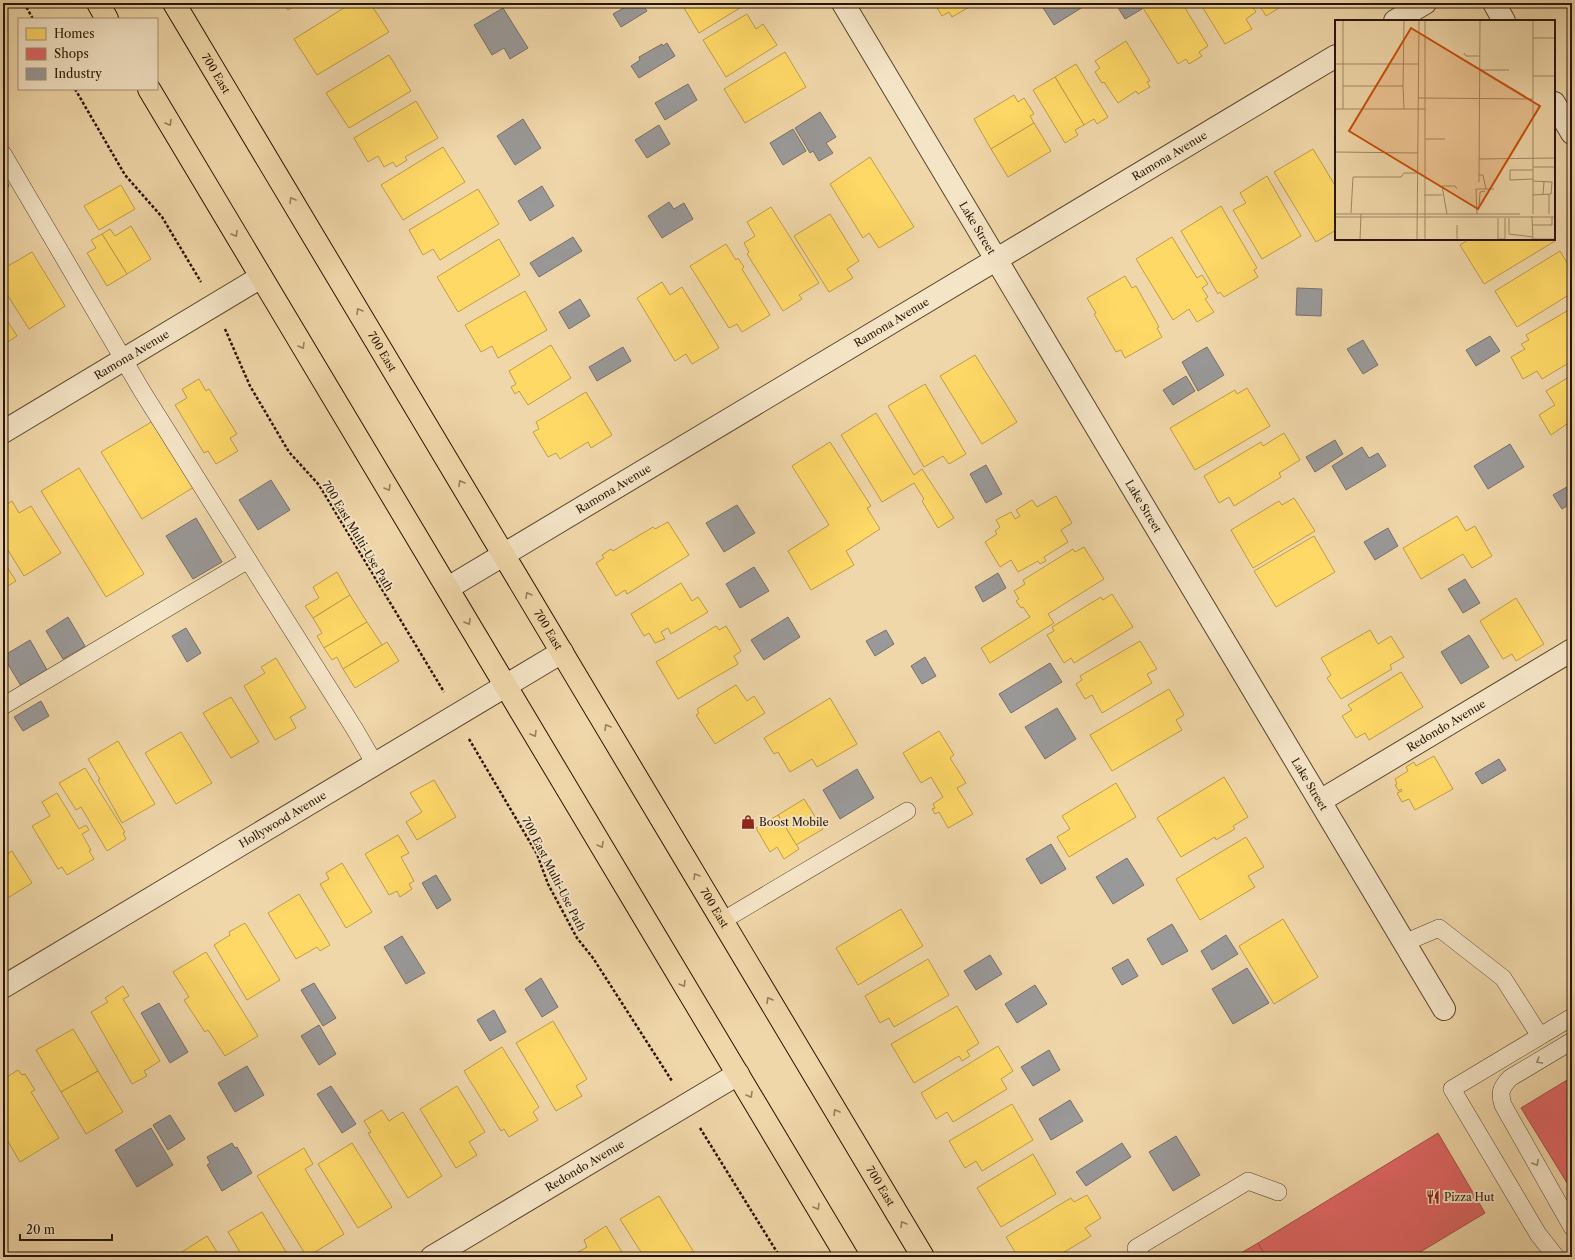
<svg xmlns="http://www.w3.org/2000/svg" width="1575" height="1260" font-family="'Libre Caslon Text',serif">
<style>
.homes{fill:#ffd966;stroke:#be9e48}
.shops{fill:#e06666;stroke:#a84e48}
.industry{fill:#999;stroke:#77716b}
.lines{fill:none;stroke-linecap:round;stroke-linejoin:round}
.service-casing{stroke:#59462b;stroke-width:18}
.minor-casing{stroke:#59462b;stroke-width:24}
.primary-casing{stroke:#271501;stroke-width:24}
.path{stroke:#271501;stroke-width:2.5;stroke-dasharray:3 2;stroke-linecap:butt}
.service{stroke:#f5e5c7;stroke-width:17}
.minor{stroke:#f5e5c7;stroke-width:22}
.primary{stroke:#f0d7a9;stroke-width:22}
.oneway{stroke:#96805d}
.oneway2{stroke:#98876e}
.labels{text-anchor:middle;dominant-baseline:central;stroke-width:4;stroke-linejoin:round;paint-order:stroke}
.street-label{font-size:11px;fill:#271501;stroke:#f5e5c7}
.poi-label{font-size:11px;fill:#271501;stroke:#f5e5c7;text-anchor:start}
.inset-road{fill:none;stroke:#a08966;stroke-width:1}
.view{fill:#cb4f0a;fill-opacity:0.15;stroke:#cb4f0a;stroke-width:2}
.inset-edge{fill:none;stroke:#271501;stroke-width:2}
</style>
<rect width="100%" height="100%" fill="#f0d7a9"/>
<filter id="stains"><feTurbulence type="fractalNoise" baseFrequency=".005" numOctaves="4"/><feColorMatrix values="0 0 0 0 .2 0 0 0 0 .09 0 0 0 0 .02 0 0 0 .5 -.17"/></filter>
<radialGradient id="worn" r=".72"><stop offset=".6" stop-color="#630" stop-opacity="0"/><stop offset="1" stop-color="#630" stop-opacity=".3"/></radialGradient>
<g class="homes">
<polygon points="283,3 300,3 288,10"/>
<polygon points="352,3 370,3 389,32 317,75 294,39"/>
<polygon points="681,3 748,3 699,33"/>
<polygon points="934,3 976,3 952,17 949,12 942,16"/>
<polygon points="1140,3 1182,3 1208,46 1199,52 1202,56 1189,64 1186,59 1178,64"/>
<polygon points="1200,3 1250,3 1256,12 1246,19 1252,29 1225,44"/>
<polygon points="1258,3 1287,3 1266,16"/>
<polygon points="747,14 756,29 763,24 777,45 726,77 703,40"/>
<polygon points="1126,41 1150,81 1147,82 1150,87 1138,94 1136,91 1118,103 1104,82 1102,83 1095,72 1100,68 1095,61"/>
<polygon points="785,52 806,87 745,123 724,89"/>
<polygon points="389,55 411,91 349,128 326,93"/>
<polygon points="1076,64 1108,117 1097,124 1094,119 1084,125 1055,77"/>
<polygon points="1055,77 1084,125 1075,130 1078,135 1065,143 1033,90"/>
<polygon points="1014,95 1018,102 1024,98 1034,114 1030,116 1034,123 991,149 974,119"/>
<polygon points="416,101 438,138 405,157 407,160 396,167 393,162 384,167 378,156 368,162 354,138"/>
<polygon points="1034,123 1051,151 1008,177 991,149"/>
<polygon points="443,147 465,182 403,220 381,185"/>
<polygon points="1313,149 1336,187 1336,230 1316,242 1274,172"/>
<polygon points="870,157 914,227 879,248 869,233 863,238 830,184"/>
<polygon points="1267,176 1301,236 1262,259 1233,210 1246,203 1240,193"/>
<polygon points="121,185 135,209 99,230 84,206"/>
<polygon points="478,189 499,224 440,260 433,249 423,255 409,230"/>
<polygon points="1221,206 1257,268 1254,270 1258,277 1224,297 1220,292 1218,294 1181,231"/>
<polygon points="771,207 819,283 799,295 802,299 783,311 747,254 749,252 744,243 755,236 747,222"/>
<polygon points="830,214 859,261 847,269 853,278 829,292 794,236"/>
<polygon points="131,226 151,259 127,274 102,234 110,229 115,236"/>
<polygon points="102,234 127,274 107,286 87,253 96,248 91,240"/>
<polygon points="1172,237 1197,278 1202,275 1208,284 1202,288 1208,297 1205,299 1214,312 1197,322 1189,309 1173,320 1136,259"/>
<polygon points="499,239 520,275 458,312 437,277"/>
<polygon points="1470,239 1554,239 1555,241 1484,284 1460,245"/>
<polygon points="726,244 736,260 738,258 744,267 742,269 770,315 742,332 737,324 729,328 690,266"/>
<polygon points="1560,251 1572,271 1572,293 1517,327 1495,291"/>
<polygon points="32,252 65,306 29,329 3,288 3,269"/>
<polygon points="1125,276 1132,288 1136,286 1159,327 1157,328 1162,337 1125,358 1121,350 1116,352 1094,314 1096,313 1087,298"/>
<polygon points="662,282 670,295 682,287 719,348 692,364 686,354 675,361 637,298"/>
<polygon points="525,291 547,330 498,358 492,346 481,352 465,325"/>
<polygon points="1572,308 1572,361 1542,379 1537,371 1523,379 1511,357 1525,349 1521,344 1529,340 1526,335"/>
<polygon points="3,314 17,336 3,345"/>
<polygon points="551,345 571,378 528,405 519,391 515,394 511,387 516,384 509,371"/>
<polygon points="975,355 1017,422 982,444 940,376"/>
<polygon points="1572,375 1572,427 1570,429 1567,424 1551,435 1539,415 1555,405 1546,391"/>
<polygon points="199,379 206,391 209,389 237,434 230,438 238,451 216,464 208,451 204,453 175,405 187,398 182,389"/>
<polygon points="925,384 966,454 949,464 943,456 924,467 888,406"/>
<polygon points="1247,388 1270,426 1195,470 1170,428 1235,390 1237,394"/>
<polygon points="586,392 612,435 591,448 588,442 560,459 556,453 548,457 533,432 539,429 536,422"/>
<polygon points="876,413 914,475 922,469 954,518 938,528 922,501 924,499 914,483 882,502 841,435"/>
<polygon points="153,421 194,487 142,519 101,452"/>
<polygon points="1284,433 1300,460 1279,473 1281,477 1234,506 1229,497 1219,503 1204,476 1261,442 1263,446"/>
<polygon points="830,442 871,506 867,508 880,529 846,551 854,565 811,590 788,551 829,525 792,466"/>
<polygon points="79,468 144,574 106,597 41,491"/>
<polygon points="1056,496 1072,523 1061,530 1068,542 1044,557 1046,561 1040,564 1038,561 1018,572 1011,560 1000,567 985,542 997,534 995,531 1000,527 996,520 1011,512 1015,519 1020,516 1016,510 1032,500 1037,507"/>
<polygon points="1294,498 1315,531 1253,568 1231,530 1279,501 1282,505"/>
<polygon points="12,501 19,513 31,506 61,553 24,576 3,542 3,507"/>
<polygon points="1457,516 1466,531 1475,526 1492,556 1472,568 1463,554 1421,579 1403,548"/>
<polygon points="668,522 689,555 627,594 625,590 616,596 596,563 604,558 602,555 611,549 613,551 653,527 655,529"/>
<polygon points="1314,536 1335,572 1276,607 1254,571"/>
<polygon points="1084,547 1104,579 1048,614 1054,623 990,663 981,648 1030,617 1023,607 1021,608 1016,601 1019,599 1014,591 1025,584 1023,580 1073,549 1075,552"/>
<polygon points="3,561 16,581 3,589"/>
<polygon points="337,572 350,595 313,618 305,606 319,598 313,587"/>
<polygon points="681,583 692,601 698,597 708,612 671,634 668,628 661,632 665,639 655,643 649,633 644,636 631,614"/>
<polygon points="1112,594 1133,627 1074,663 1071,658 1064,663 1047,635 1054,631 1052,627 1101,597 1103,600"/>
<polygon points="350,595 367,622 324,648 317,636 322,633 313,618"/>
<polygon points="1516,598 1544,644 1516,661 1512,654 1503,659 1480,621"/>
<polygon points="367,622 382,645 343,669 337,657 332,660 324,648"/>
<polygon points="716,626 719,630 726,626 741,651 734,656 738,664 678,699 656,662"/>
<polygon points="1370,630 1378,644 1391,636 1404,657 1390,665 1392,669 1341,699 1327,678 1331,675 1321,658"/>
<polygon points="1140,641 1157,669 1147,674 1152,683 1102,713 1092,695 1085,699 1076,684 1082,680 1080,676"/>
<polygon points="387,642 399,661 355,688 343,669"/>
<polygon points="276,658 306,708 290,717 296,728 275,740 244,686 265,673 261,667"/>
<polygon points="1401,672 1423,707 1369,740 1365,733 1356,738 1342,716 1352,710 1348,705"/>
<polygon points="736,685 747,701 754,696 765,713 715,744 696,715 699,713 697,709"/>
<polygon points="1169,689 1184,715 1176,720 1182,730 1112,771 1090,735"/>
<polygon points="231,697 259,742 231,758 203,713"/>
<polygon points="830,698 857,744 817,767 812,759 790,772 778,752 774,754 764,738"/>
<polygon points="939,731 954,755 950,758 966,783 957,788 973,814 948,828 939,812 935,814 932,809 935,808 933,804 943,797 931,777 921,783 903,753"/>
<polygon points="181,732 212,783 176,804 145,753"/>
<polygon points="118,741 155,804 122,823 98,780 100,779 88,759"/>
<polygon points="1434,756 1453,789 1415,810 1409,799 1402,802 1397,793 1402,791 1401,789 1399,791 1395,785 1397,784 1395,779 1408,771 1406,767 1414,762 1416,766"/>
<polygon points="85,768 125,832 123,833 126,839 107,851 81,807 76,810 59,783"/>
<polygon points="1224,777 1248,817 1233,826 1235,829 1216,840 1215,837 1181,857 1157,818"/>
<polygon points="434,780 456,817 417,840 406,822 422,812 410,793"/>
<polygon points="1116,783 1136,817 1069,857 1057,837 1070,829 1062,816"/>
<polygon points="57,793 79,829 86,825 89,830 82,834 91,850 89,851 94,859 67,875 62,867 58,869 32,826 50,816 42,802"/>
<polygon points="804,799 823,829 796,845 778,815"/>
<polygon points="778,815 799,849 784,859 777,847 770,852 756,828"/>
<polygon points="398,835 409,853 401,857 414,881 409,884 412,889 400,897 397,891 389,895 365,854"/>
<polygon points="1246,837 1264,867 1248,876 1255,887 1200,920 1176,879"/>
<polygon points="3,849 6,855 12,851 32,883 3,901"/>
<polygon points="342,863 372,912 346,928 320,884 329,879 326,873"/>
<polygon points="299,894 330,945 320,951 317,947 296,959 268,913"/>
<polygon points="901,909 923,946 858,985 836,948"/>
<polygon points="1283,919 1318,977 1274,1004 1239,946"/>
<polygon points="245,923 280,980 247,1000 214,945 230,935 229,932"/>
<polygon points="206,952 258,1036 225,1056 208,1030 205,1032 184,1000 189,997 173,972"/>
<polygon points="928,959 949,995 894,1027 889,1018 880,1023 865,996"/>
<polygon points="123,986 129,996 123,999 160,1061 144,1071 147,1076 132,1084 91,1012 108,1002 105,998"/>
<polygon points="957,1006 979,1043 967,1051 970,1056 962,1061 959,1056 914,1083 891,1044"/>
<polygon points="553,1021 587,1079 576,1086 582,1096 556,1111 516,1043"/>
<polygon points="73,1029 98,1071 61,1092 36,1050"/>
<polygon points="998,1046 1013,1071 1001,1079 1007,1089 953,1122 947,1112 936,1119 921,1093"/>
<polygon points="502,1047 539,1107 533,1112 538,1120 509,1137 504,1129 501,1131 464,1071"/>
<polygon points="3,1070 7,1077 18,1070 22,1075 25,1074 35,1090 31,1092 59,1138 20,1162 3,1133"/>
<polygon points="98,1071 123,1112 86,1134 61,1092"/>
<polygon points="457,1086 485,1132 469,1142 477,1155 456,1168 420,1109"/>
<polygon points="1012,1104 1033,1140 982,1171 976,1161 965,1168 949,1141"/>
<polygon points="382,1110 389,1121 403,1112 442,1176 408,1198 368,1133 371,1132 364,1121"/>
<polygon points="352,1143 392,1207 358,1228 318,1164"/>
<polygon points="304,1148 313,1164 305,1169 344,1234 307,1257 257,1176"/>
<polygon points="1033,1154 1056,1194 1001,1227 977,1188"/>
<polygon points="1087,1195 1101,1218 1085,1228 1091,1236 1056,1257 1018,1257 1006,1237 1071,1198 1074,1202"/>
<polygon points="659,1196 695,1254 690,1257 644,1257 620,1219"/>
<polygon points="262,1212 289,1257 243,1257 228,1232"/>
<polygon points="606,1226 625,1257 574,1257 573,1255 587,1247 584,1240"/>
<polygon points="207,1236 220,1257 174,1257"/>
</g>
<g class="shops">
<polygon points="1572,1077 1572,1191 1521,1108"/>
<polygon points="1438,1133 1485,1213 1412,1257 1266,1257 1258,1243"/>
<polygon points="1258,1243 1266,1257 1234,1257"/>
</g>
<g class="industry">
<polygon points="632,3 642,3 647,11 621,27 613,14"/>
<polygon points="1040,3 1085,3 1086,5 1054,25"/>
<polygon points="1115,3 1138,3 1142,9 1125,19"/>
<polygon points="503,8 528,48 510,59 504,48 492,55 474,25"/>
<polygon points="667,43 675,56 639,78 631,66 640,60 639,57 662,44 663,46"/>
<polygon points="688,84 697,100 665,120 655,103"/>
<polygon points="820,112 836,137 826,143 833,153 819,161 813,151 810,153 795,128"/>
<polygon points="523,119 541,148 515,165 497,136"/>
<polygon points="659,125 670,144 647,158 635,140"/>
<polygon points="793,129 806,151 783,165 770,143"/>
<polygon points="3,175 9,186 3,190"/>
<polygon points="542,186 554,206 530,221 518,201"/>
<polygon points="669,202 674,209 684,203 693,219 662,238 648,216"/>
<polygon points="573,237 582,251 539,277 530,263"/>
<polygon points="1297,288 1322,289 1321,316 1296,315"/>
<polygon points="580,299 590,316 569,329 559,312"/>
<polygon points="1490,336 1500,351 1476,366 1466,350"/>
<polygon points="1363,340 1378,365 1363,374 1347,349"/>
<polygon points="623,347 631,361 597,381 589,367"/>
<polygon points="1207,347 1224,375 1198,391 1182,362"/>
<polygon points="1186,376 1195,391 1173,405 1163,390"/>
<polygon points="1335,440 1343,454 1315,472 1306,457"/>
<polygon points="1510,444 1524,467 1488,489 1474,466"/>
<polygon points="1362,447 1369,458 1378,453 1386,466 1346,490 1332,466"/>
<polygon points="986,465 1002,494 986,503 970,474"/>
<polygon points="271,480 290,510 258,530 239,500"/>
<polygon points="1572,484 1572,503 1562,509 1553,495"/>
<polygon points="737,505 755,533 724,552 706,523"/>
<polygon points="196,518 222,562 193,579 166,536"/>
<polygon points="1388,528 1398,546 1375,560 1364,542"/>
<polygon points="754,567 769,591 740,608 726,584"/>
<polygon points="998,573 1006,588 983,602 975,587"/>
<polygon points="1465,579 1480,603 1463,613 1448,589"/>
<polygon points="68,617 85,646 63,659 46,631"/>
<polygon points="788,617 800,637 764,660 751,640"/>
<polygon points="186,628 201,653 187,662 172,636"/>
<polygon points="886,630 894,644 875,656 866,641"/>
<polygon points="1469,635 1489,667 1461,684 1441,652"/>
<polygon points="30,640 47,670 21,686 3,656"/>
<polygon points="925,657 936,676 922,684 911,666"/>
<polygon points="1050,663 1062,682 1011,713 999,694"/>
<polygon points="41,701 49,716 23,731 14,717"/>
<polygon points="1057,708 1076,739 1045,759 1025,727"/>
<polygon points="1499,759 1506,770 1482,784 1475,773"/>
<polygon points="857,769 874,798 840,819 823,790"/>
<polygon points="1051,844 1066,869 1041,884 1026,859"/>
<polygon points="1127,858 1144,885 1113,904 1096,877"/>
<polygon points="436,875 451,900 437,909 422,883"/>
<polygon points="1172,924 1188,951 1162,965 1147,939"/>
<polygon points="1226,935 1238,954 1212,970 1201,951"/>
<polygon points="402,936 425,973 406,984 384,947"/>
<polygon points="990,955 1002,974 976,990 964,971"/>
<polygon points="1128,959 1138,976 1122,985 1112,968"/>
<polygon points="1247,968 1269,1003 1233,1024 1212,989"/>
<polygon points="541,978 558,1007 542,1017 525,989"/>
<polygon points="314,983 336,1018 323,1026 301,990"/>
<polygon points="1035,985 1047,1004 1017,1023 1005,1004"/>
<polygon points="159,1003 188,1052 170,1063 141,1013"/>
<polygon points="494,1010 506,1032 490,1041 477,1020"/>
<polygon points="319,1025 336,1054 319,1065 301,1036"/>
<polygon points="1049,1050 1060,1070 1033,1086 1021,1067"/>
<polygon points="247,1066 264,1095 235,1112 218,1083"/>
<polygon points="331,1086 356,1124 342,1133 317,1094"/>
<polygon points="1070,1100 1083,1121 1051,1140 1039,1119"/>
<polygon points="170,1115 185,1139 168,1150 153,1125"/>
<polygon points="151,1128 173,1165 137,1187 115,1150"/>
<polygon points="1176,1136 1200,1175 1173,1191 1149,1152"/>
<polygon points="232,1143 235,1148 237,1147 252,1173 222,1191 207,1165 210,1163 207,1157"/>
<polygon points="1122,1143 1131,1157 1086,1186 1076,1172"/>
</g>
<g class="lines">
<defs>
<g id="service">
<polyline points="3,154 142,391 248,560 3,706"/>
<polyline points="248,560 354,728 375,764"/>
<polyline points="722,921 907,811"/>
<polyline points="1404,943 1439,928 1503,978 1540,1036"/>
<path d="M1572,1041L1510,1078C1501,1088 1499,1092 1503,1105L1572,1227"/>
<polyline points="1142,1257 1136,1248 1248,1181 1278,1192"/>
<polyline points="1556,1257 1538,1234 1452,1089 1572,1017"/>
</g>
<g id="minor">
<path id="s1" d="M843,3L1444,1009"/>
<polyline points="1494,3 1504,21"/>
<polyline points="1395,21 1425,3"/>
<polyline points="1554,103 1572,133"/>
<path id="s2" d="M3,432L261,277"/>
<path id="s3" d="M448,588L1336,56"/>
<path id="s4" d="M1320,801L1572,650"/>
<path id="s5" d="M3,987L562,652"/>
<path id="s6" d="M432,1257L738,1074"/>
</g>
<g id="primary">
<polyline points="98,3 107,19"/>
<path id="s7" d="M174,3L923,1257"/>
<polyline points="149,89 847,1257"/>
</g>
</defs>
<use href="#service" class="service-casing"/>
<use href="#minor" class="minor-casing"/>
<use href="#primary" class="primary-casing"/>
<g class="path">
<polyline points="24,3 33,19"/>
<polyline points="75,89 125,175 162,217 201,282"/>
<polyline points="225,329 250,386 289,452 319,485 444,692"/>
<polyline points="469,739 537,854 548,884 577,938 593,958 672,1081"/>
<polyline points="700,1128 780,1257"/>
</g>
<use href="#service" class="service"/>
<use href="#minor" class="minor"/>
<use href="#primary" class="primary"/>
</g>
<defs><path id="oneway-chevron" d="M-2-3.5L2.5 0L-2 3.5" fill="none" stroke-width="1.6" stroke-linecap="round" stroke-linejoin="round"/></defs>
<g class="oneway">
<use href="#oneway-chevron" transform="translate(169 123) rotate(59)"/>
<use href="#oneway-chevron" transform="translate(292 200) rotate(-121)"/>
<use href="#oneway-chevron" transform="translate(235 234) rotate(59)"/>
<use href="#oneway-chevron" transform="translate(359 311) rotate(-121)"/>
<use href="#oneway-chevron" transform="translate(302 346) rotate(59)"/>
<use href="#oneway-chevron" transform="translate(461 483) rotate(-121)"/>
<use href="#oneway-chevron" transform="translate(388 488) rotate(59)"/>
<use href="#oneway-chevron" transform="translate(528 595) rotate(-121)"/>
<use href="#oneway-chevron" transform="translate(468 622) rotate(59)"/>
<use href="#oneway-chevron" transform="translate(607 727) rotate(-121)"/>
<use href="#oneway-chevron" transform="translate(534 734) rotate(59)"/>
<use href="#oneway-chevron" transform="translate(601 845) rotate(59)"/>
<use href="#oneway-chevron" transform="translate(696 876) rotate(-121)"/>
<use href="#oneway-chevron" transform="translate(683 984) rotate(59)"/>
<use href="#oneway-chevron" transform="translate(769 1000) rotate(-121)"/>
<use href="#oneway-chevron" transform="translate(750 1095) rotate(59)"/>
<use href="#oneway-chevron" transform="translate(836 1112) rotate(-121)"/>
<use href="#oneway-chevron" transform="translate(817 1207) rotate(59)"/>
<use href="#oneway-chevron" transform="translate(903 1224) rotate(-121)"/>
</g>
<g class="oneway2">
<use href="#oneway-chevron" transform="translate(1539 1061) rotate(149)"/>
<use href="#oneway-chevron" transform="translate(1536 1163) rotate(61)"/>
</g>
<defs>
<symbol id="shop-bare" viewBox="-9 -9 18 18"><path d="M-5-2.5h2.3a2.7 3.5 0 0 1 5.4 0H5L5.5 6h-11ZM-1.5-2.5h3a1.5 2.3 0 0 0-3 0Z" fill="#8f2418" stroke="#f5e5c7" stroke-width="2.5" paint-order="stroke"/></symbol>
<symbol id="restaurant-bare" viewBox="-9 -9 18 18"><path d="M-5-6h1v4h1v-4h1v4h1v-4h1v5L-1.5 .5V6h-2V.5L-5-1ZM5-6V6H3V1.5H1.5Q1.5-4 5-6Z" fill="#8f2418" stroke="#f5e5c7" stroke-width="2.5" paint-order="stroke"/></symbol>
</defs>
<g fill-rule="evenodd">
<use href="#shop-bare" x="738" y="812" width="20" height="20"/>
<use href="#restaurant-bare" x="1423" y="1187" width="20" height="20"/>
</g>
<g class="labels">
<g class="street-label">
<text stroke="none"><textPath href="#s7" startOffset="82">700 East</textPath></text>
<text stroke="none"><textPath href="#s3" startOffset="841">Ramona Avenue</textPath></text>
<text stroke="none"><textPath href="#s1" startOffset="262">Lake Street</textPath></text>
<text stroke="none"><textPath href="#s3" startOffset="517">Ramona Avenue</textPath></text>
<text stroke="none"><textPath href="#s7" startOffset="406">700 East</textPath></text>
<text stroke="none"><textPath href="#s2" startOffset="150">Ramona Avenue</textPath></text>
<text stroke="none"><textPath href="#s3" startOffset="193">Ramona Avenue</textPath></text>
<text stroke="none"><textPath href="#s1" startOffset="586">Lake Street</textPath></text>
<text transform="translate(358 536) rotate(59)">700 East Multi-Use Path</text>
<text stroke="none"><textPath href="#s7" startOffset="730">700 East</textPath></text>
<text stroke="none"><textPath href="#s4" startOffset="147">Redondo Avenue</textPath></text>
<text stroke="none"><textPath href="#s1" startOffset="910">Lake Street</textPath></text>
<text stroke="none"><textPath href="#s5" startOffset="326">Hollywood Avenue</textPath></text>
<text transform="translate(554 874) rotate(63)">700 East Multi-Use Path</text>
<text stroke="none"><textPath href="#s7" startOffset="1054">700 East</textPath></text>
<text stroke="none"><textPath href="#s6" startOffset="178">Redondo Avenue</textPath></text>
<text stroke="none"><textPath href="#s7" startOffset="1378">700 East</textPath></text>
</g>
<g class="poi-label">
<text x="759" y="822">Boost Mobile</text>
<text x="1444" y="1197">Pizza Hut</text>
</g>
</g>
<g transform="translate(1335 20)">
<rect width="220" height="220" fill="#f0d7a9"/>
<path class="inset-road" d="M198,18H220M129,33L131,36H145M0,44H83M145,50H174M198,56H220M8,66H68L69,0M68,66L69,89M83,78L198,79M0,89H90M8,89V0M90,119H110M0,132L83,133M144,139L220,138M198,147H220M144,155H148L151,169M198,159L175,160V150H198M144,162L145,0M208,174L209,162M214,174V194M89,175H107M198,175L216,174L217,162L198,161M141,190L144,188L145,172L150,171M16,193L18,157H66L69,153H83M1,194H185M112,194L107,166H120L122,169M142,194L141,169H159M198,194V0M197,196L198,220M0,197H220M163,198V219H170V198M174,198V214L198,217M198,205H217V197M198,219H220M25,220L26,194M82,220L84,0M90,220V0M122,220V205"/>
<path class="view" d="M76,8L205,86L143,189L14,111Z"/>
<rect width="220" height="220" class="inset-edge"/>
</g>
<rect width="1575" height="1260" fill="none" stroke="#f0d7a9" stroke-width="16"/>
<rect x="4" y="4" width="1567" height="1252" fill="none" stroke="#271501" stroke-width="2"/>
<rect x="8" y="8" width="1559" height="1244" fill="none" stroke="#271501"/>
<rect x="18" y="18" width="140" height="72" fill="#f5e5c7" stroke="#a39278"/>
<rect x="26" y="28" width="20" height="12" fill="#ffd966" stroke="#a39278"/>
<text x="54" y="38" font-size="12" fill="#271501">Homes</text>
<rect x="26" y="48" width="20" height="12" fill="#e06666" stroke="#a39278"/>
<text x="54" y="58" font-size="12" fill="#271501">Shops</text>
<rect x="26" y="68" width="20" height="12" fill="#999999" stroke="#a39278"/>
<text x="54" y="78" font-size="12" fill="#271501">Industry</text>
<path d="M20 1234v6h92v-6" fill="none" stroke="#271501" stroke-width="2"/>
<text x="26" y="1234" font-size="12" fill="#271501" stroke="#f5e5c7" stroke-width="3" paint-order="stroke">20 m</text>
<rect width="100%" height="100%" filter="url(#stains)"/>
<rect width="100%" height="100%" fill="url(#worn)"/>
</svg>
